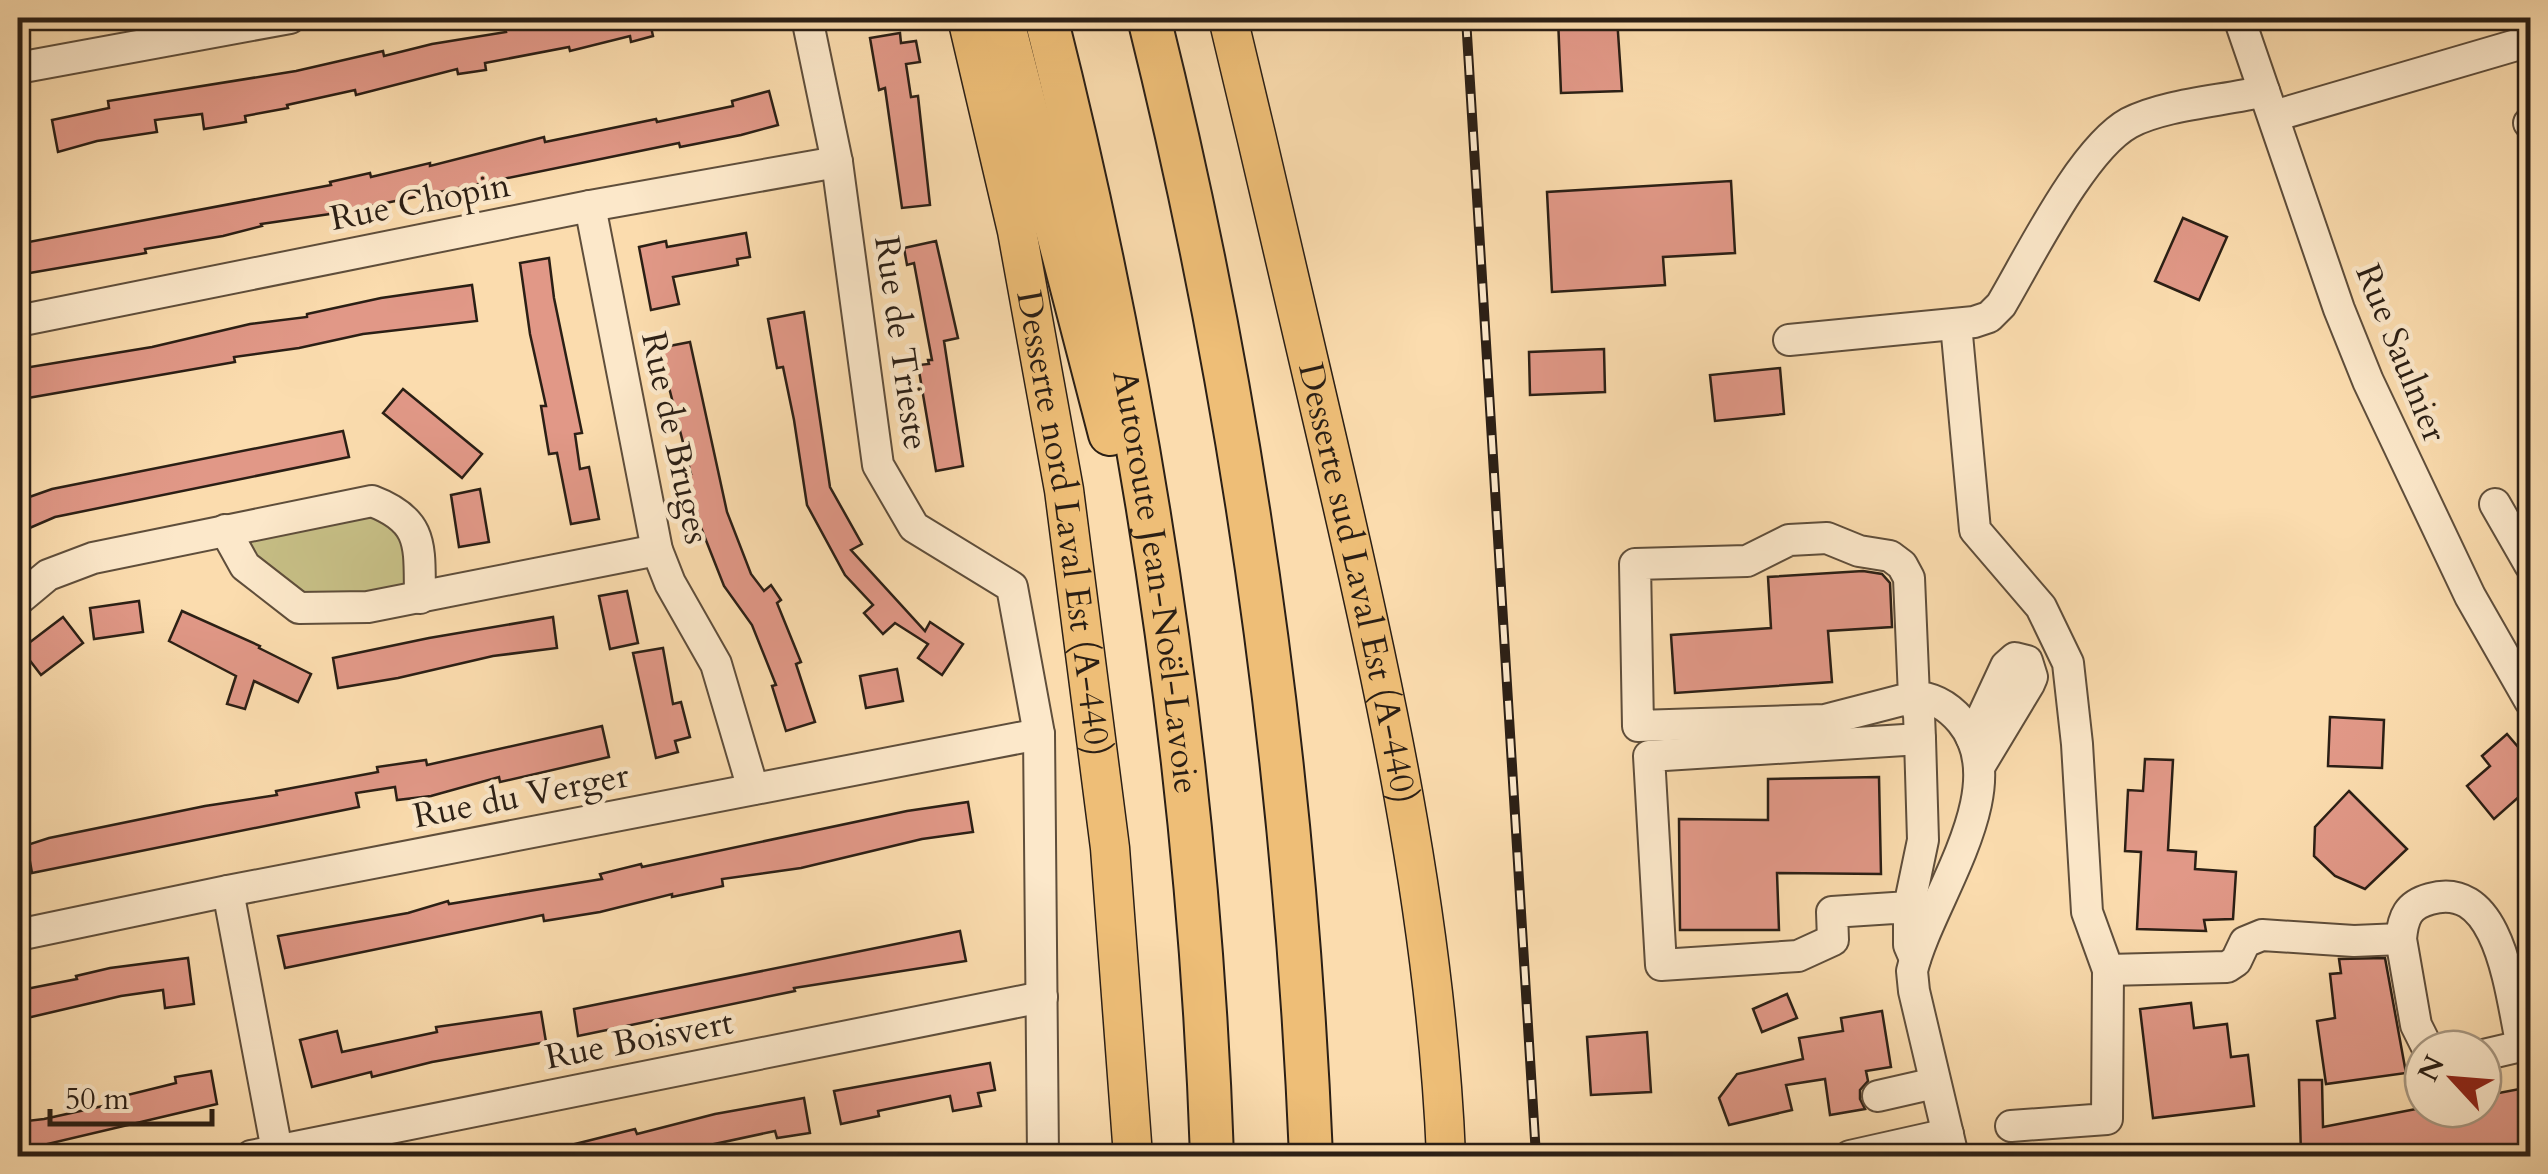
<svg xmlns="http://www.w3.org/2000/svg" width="2548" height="1174" font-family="Cardo,serif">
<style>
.green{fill:#c6be85;stroke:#786e4d;stroke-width:2.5}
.building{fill:#e19887;stroke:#2b1f15;stroke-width:2.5}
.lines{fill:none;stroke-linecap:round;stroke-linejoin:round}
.minor-casing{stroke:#5f4e3b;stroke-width:34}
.major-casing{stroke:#2b1f15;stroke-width:41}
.highway-casing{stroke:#2b1f15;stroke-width:46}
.minor{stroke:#fce8ca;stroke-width:30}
.major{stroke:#eebe77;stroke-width:38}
.highway{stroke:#eebe77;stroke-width:42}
.rail-casing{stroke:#2b1f15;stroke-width:10}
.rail{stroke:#fce8ca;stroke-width:6;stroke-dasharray:19;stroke-linecap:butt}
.labels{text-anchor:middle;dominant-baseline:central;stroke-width:9;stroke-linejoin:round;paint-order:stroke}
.street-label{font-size:35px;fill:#2b1f15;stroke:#fce8ca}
</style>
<rect width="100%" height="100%" fill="#fbdcae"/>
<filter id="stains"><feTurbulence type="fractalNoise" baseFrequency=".002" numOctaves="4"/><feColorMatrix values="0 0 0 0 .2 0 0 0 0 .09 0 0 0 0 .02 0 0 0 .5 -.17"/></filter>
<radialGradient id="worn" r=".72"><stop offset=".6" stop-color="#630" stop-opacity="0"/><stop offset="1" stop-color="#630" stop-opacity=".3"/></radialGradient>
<polygon class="green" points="399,511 420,598 299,608 225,530"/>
<g class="building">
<polygon points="574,18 649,18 653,36 631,42 630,36 570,51 569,47 485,63 486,70 458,74 457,69 356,95 355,90 287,105 288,108 245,116 246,122 204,129 202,114 155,120 157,132 97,141 58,152 52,120 109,108 108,101 296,71 383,51 384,56 432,44 506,32 505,28 544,20 545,25"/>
<polygon points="1558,18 1617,18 1622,91 1561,93"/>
<polygon points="900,33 901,43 916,41 920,62 906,64 911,97 918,96 930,205 902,208 885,88 879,90 870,38"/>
<polygon points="769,91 778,125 741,135 680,147 679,143 337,213 261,224 262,226 223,236 145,249 146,253 18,275 18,244 331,185 330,182 370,173 371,177 430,163 430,166 544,137 545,142 656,119 657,122 733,106 732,101"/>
<polygon points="1731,181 1735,253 1663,257 1665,285 1552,292 1547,192"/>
<polygon points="2183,218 2227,237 2199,300 2155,281"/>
<polygon points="746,233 750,257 737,259 738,265 673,277 679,304 651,310 639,247 666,241 667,247"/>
<polygon points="936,241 958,338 944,341 963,466 936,471 918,365 929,364 928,360 932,360 914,263 907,265 904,248"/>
<polygon points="549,258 554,298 582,433 575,434 580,469 589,467 599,519 571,524 557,453 549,454 541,406 546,406 530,334 520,263"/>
<polygon points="472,285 477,321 363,334 299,348 234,357 235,362 22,399 18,369 152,347 250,324 307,317 307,314 381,298"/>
<polygon points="804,312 830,487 862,544 851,550 925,631 930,622 963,644 942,675 918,658 928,644 895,623 883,634 864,613 873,605 845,575 807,505 794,420 783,367 777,368 768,319"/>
<polygon points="690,342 727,512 751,574 764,591 771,585 781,600 777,603 801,662 796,664 815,722 786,731 772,686 776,685 752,625 724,586 698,520 686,475 691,474 659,348"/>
<polygon points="1604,349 1605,392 1530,395 1529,352"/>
<polygon points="1780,368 1784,414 1715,421 1710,375"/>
<polygon points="403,389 482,454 462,478 383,413"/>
<polygon points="343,431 349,457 55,517 18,533 18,501 52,489"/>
<polygon points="480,489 489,542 459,547 451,495"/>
<polygon points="1863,571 1882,574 1890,583 1892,627 1828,631 1832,682 1675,693 1671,635 1771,628 1768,577"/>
<polygon points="627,591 638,643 610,649 599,596"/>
<polygon points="139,601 143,632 94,639 90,608"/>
<polygon points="182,611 260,646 259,648 311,674 298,702 254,681 245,709 227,704 236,676 169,641"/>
<polygon points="63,617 83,643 41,675 21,649"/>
<polygon points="553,617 557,648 493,656 398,678 338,688 333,658 429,638"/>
<polygon points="663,648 673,704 681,702 690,737 675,741 678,752 656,758 633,653"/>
<polygon points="897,669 903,701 866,708 860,676"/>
<polygon points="2330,717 2384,720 2382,768 2328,766"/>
<polygon points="602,726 609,757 500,782 499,777 431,796 397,800 395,787 356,793 359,807 32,873 27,845 49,838 205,806 277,795 276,791 378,772 377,767 426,760 427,765"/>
<polygon points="2507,734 2530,761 2530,787 2494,819 2467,786 2490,766 2482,756"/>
<polygon points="2145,759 2173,760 2168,850 2196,852 2195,869 2236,872 2233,919 2204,920 2206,931 2137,929 2141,852 2125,851 2128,790 2143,791"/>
<polygon points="1879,777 1881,874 1777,873 1779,930 1680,930 1679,819 1768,820 1768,779"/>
<polygon points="2349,791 2407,849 2365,889 2335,876 2314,856 2315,827"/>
<polygon points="968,802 973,832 922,839 801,868 722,879 723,886 672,897 672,894 600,912 544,921 543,915 285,968 278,936 408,913 448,901 449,904 602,879 600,874 641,864 642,867 907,811"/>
<polygon points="960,931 966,961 794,988 795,991 578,1036 574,1009"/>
<polygon points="188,958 194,1004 165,1008 163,990 121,996 27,1018 21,990 77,979 76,976 110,968"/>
<polygon points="2385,958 2406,1073 2326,1084 2317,1021 2335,1018 2330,974 2341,973 2339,959"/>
<polygon points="1787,994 1797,1018 1762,1032 1753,1009"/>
<polygon points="2191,1003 2194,1028 2227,1024 2231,1057 2248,1055 2254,1106 2153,1118 2140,1009"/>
<polygon points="1882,1011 1891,1067 1866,1071 1868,1081 1860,1090 1860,1099 1865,1109 1830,1115 1825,1079 1786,1085 1792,1110 1729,1125 1719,1098 1737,1074 1803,1059 1799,1038 1843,1031 1841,1018"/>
<polygon points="541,1012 546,1042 432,1062 372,1077 371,1072 312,1087 300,1040 337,1031 342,1052 437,1032 436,1027"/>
<polygon points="1647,1032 1651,1092 1591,1095 1587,1037"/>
<polygon points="990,1063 995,1090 978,1093 981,1106 953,1111 950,1096 878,1111 879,1116 841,1124 834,1091"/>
<polygon points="211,1071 217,1104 18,1151 18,1122 44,1119 121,1102 119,1097 176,1083 175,1077"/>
<polygon points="2299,1080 2322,1080 2323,1127 2416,1109 2483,1109 2483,1096 2530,1087 2530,1156 2462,1156 2461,1150 2424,1156 2301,1156"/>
<polygon points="804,1098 810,1133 777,1138 775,1131 663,1155 661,1149 633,1156 552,1156 551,1150 635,1129 637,1134 715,1114"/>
</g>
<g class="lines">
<defs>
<g id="minor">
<polyline points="807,18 837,162 878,465 914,527 1012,587 1039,734 1043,1156"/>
<polyline points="2239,18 2339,309 2368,381 2470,596 2530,701"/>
<polyline points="18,68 290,18"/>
<polyline points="2274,116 2530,41"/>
<polyline points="2529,123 2530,122"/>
<polyline points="590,206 657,550 670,583 716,664 753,789"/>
<polyline points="18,321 590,206 837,162"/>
<polyline points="1956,324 1975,530 2041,607 2068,663 2077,744 2087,912 2108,970 2227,967 2236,961 2245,942 2262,935 2354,941 2401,939"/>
<path d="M1789,340L1974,322L1989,317L2001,305C2029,258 2082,149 2129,123C2165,104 2224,101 2264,91"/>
<polyline points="2495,504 2530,565"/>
<polyline points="225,530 245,566 299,608 368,607 657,550"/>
<path d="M18,600L48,575L93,558L372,501C425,521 419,547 420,598"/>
<path d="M1920,739L1919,715L1914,697L1825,720L1638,726L1635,564L1747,561L1789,540L1827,538L1859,551L1890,556L1902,565L1909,578L1914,697C1934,697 1948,706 1961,721C2017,788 1928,901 1912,971L1914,991L1953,1156"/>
<polyline points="1972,739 2006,666 2015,658 2027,661 2032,677 2029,684 1979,767"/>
<polyline points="228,891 278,1156"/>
<polyline points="1909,907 1923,840 1920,739 1649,756 1661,965 1798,956 1833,940 1832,912 1909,907 1909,945 1915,959"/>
<polyline points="18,935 228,891 1039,734"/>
<path d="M2428,1049L2416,1025L2401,939C2403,917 2408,905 2430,899C2502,878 2511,1000 2522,1046"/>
<polyline points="2483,1055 2530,1044"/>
<polyline points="1878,1096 1935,1083"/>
<polyline points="2011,1126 2107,1119 2108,970"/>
<polyline points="251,1156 1042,997"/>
<polyline points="1850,1156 1948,1134"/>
</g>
<g id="major">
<path id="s1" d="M967,18L1017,231L1064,490L1110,848L1133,1156"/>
<path id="s2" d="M1228,18C1262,158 1294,298 1327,439C1382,674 1436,914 1446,1156"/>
</g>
<g id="highway">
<polyline points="1002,18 1110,434"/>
<path id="s3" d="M1046,18C1140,390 1199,773 1212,1156"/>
<path d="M1149,18C1242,391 1295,772 1311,1156"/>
</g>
</defs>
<use href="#minor" class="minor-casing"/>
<use href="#major" class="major-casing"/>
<use href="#highway" class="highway-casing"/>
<use href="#minor" class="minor"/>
<use href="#major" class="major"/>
<use href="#highway" class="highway"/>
<defs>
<polyline id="rail" points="1466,18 1536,1156"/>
</defs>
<use href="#rail" class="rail-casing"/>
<use href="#rail" class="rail"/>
</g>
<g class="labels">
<g class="street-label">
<text transform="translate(420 202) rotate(-11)">Rue Chopin</text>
<text transform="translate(901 343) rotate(82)">Rue de Trieste</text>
<text transform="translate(2401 353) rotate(68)">Rue Saulnier</text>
<text transform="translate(675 438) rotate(78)">Rue de Bruges</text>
<text stroke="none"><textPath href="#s1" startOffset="515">Desserte nord Laval Est (A-440)</textPath></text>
<text stroke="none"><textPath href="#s3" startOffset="575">Autoroute Jean-Noël-Lavoie</textPath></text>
<text stroke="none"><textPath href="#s2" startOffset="580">Desserte sud Laval Est (A-440)</textPath></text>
<text transform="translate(521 796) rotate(-11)">Rue du Verger</text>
<text transform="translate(639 1040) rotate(-11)">Rue Boisvert</text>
</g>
</g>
<rect width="2548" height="1174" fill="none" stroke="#fbdcae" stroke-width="60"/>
<rect x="20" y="20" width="2508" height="1134" fill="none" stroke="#2b1f15" stroke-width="5"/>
<rect x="30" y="30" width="2488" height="1114" fill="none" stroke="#2b1f15" stroke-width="2.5"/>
<g transform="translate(2453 1079) rotate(296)"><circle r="48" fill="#fce8ca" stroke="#a89882" stroke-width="2.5"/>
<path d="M0-8L18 38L0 25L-18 38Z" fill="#8f2418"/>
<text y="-15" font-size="28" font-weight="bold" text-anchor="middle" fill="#2b1f15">N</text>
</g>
<path d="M50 1109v15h162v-15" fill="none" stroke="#2b1f15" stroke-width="5"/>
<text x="65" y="1109" font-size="30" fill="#2b1f15" stroke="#fce8ca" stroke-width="8" paint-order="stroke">50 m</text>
<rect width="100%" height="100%" filter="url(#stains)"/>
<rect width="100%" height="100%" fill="url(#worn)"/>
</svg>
